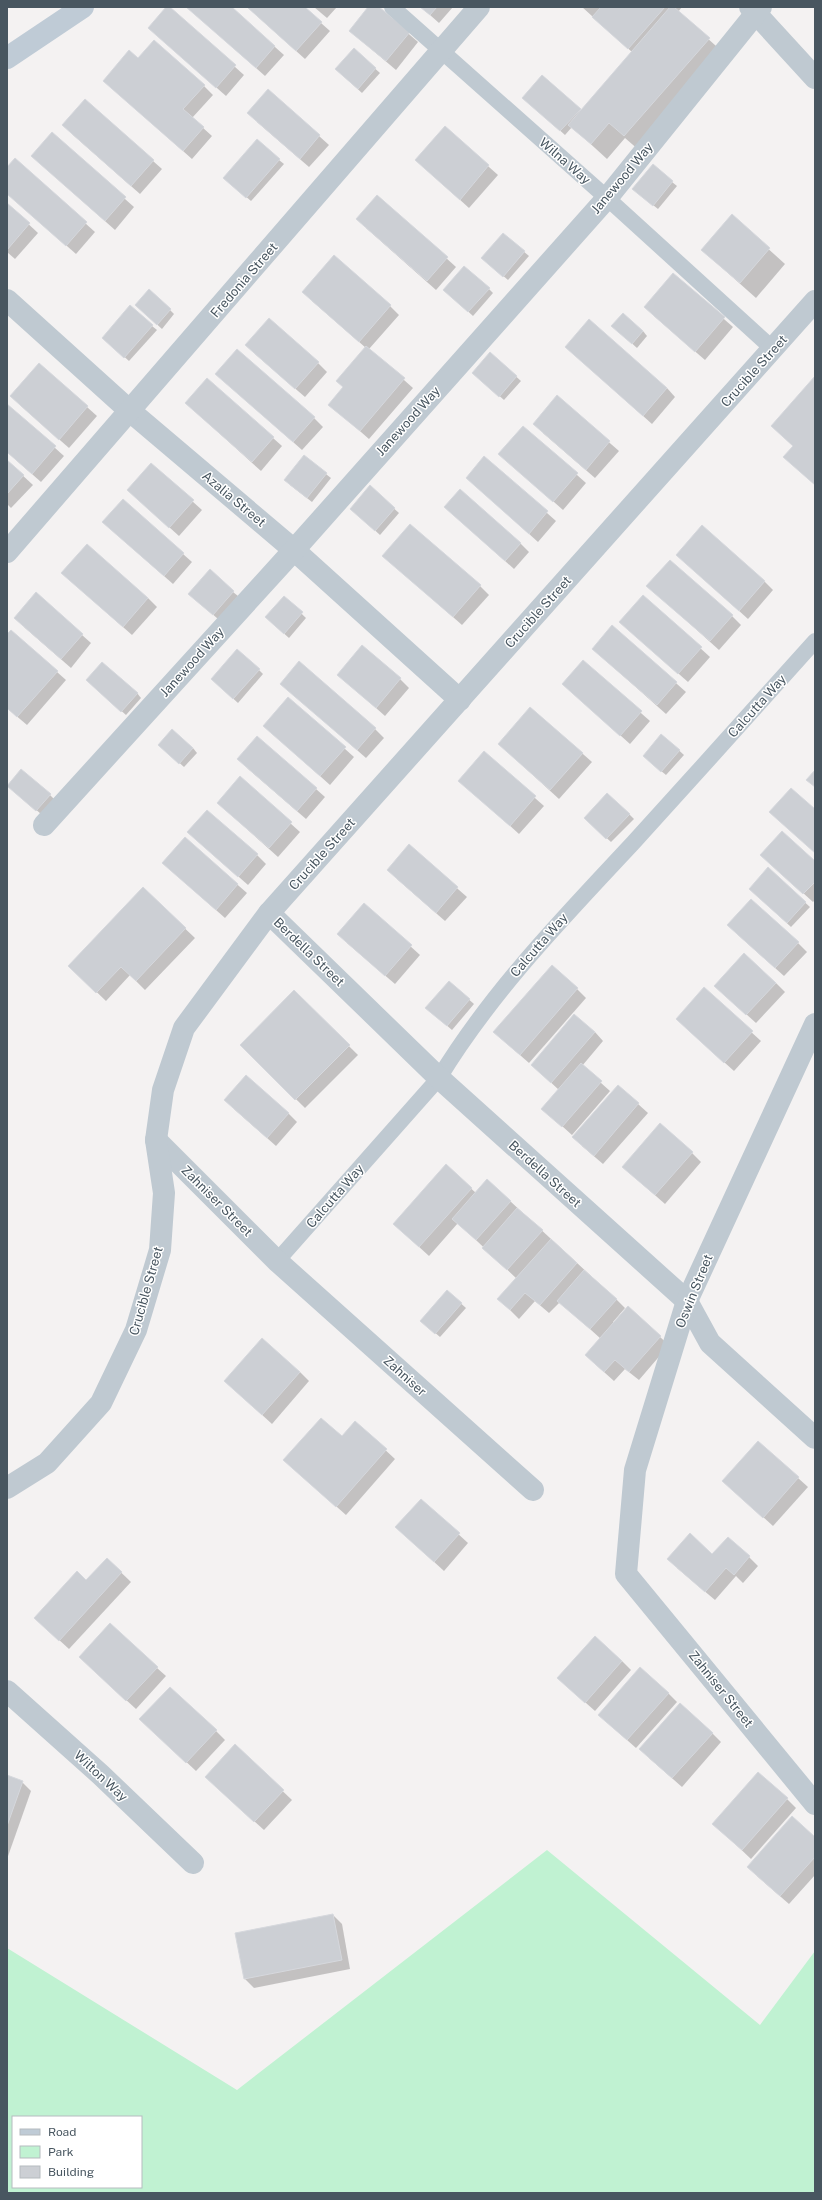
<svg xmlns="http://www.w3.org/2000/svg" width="822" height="2200" font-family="'Public Sans',sans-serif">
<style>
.green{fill:#c0f2d2;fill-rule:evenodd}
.shadow{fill:#0003}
.building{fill:#cccfd4;stroke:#d6d8dd}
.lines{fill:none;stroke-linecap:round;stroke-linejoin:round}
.lane{stroke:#bfc9d1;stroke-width:16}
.street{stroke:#bfc9d1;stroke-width:22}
.secondary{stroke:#bfcbd6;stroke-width:22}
.labels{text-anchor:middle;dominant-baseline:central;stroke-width:3;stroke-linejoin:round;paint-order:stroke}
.street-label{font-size:13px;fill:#485660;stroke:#fff}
</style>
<rect width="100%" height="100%" fill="#f4f2f2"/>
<path class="green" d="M547,1850L760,2025L815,1951V2193H7V1948L237,2090ZM13,2117H141V2187H13Z"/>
<g class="shadow">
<polygon points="168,7 244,75 226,96 159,37"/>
<polygon points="187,7 230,7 284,55 265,76"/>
<polygon points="247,7 303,7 330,31 305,59"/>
<polygon points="314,7 337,7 327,18"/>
<polygon points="370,7 378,7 418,42 396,70 350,31"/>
<polygon points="421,7 453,7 439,23"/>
<polygon points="582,7 682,7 678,12 725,54 640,151 625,138 607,159 572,127 565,135 528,102 543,76 582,111 632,52"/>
<polygon points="354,50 380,73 362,93 341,74"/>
<polygon points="138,59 204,86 213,95 192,118 212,136 192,159 113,89"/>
<polygon points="268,90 329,145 309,167 257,122"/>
<polygon points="445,128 498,175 469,208 416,160"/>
<polygon points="52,134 134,207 115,230 32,156"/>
<polygon points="72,134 153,161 162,169 140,194"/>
<polygon points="15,160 95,232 76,254 7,193 7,169"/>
<polygon points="279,160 284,164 251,201 229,182"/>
<polygon points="672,182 677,186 658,209 638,193"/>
<polygon points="378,196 456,267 436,290 366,228"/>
<polygon points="7,204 38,233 15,259 7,252"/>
<polygon points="732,216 785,264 756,298 702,250"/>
<polygon points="503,234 529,256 508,280 487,262"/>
<polygon points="673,274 733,327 705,360 654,316"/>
<polygon points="489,289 493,293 473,316 449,294"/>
<polygon points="312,301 390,306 399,315 369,349 413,388 369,439 330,405 344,388 366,348"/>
<polygon points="140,309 170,310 174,314 162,329"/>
<polygon points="152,326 157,330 129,361 108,342"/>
<polygon points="617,330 643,331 647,336 637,348"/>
<polygon points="566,347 667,388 675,397 652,424"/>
<polygon points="490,353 521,381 504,400 478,377"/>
<polygon points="255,354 318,363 327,372 305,397"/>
<polygon points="39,364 97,416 69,448 20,405"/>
<polygon points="216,374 314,418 323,427 302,450"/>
<polygon points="815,378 815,485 785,457 794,447 772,426"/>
<polygon points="557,397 619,451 595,478 543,433"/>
<polygon points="186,403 273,438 282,446 261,471"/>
<polygon points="7,405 64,456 41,482 7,452"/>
<polygon points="523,427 586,483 563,510 500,454"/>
<polygon points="304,457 331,478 312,502 290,485"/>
<polygon points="485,458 556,521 538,542 467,478"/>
<polygon points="7,461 33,485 11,508 7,504"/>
<polygon points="151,464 202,510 179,536 128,490"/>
<polygon points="370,487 399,513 380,535 356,513"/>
<polygon points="445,507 520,543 529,552 514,569"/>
<polygon points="113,531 183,554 192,562 173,584"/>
<polygon points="677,555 764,581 773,590 748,619"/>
<polygon points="384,556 480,586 489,595 462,625"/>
<polygon points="71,581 148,598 157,607 132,635"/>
<polygon points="233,592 238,596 218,619 194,598"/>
<polygon points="657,594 732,616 741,625 719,650"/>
<polygon points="643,596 710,657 688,682 629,630"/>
<polygon points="284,597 306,618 289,638 271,622"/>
<polygon points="612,626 686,692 666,714 593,649"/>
<polygon points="24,627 82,635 91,643 71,668"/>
<polygon points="7,636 57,672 66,680 27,725 7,708"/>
<polygon points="583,662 650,721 630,744 563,684"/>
<polygon points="259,670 263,674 238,703 216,683"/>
<polygon points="400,679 409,688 385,716 348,683"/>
<polygon points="92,685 137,693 141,698 126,715"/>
<polygon points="291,692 375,729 384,738 366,758"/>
<polygon points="288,698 354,757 330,785 273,734"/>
<polygon points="531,708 592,762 559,799 499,744"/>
<polygon points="662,735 684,755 666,775 648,760"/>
<polygon points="193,748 197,753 184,767 164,749"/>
<polygon points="484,753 544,806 519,834 469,789"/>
<polygon points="247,768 316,789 325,797 306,819"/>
<polygon points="240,778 300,832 278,857 218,803"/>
<polygon points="13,790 50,795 54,799 41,814"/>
<polygon points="629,814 634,819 611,842 585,818"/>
<polygon points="185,839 247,893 225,918 173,872"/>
<polygon points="198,841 257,855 266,864 248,885"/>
<polygon points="409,846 467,897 445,921 397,879"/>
<polygon points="815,862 815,900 813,902 771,864"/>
<polygon points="768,869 810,907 791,927 754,893"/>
<polygon points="143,889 195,938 145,990 130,975 106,1001 79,975"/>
<polygon points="364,904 420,955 395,984 347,943"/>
<polygon points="737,934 798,943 807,952 784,976"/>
<polygon points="449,982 474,1004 452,1030 431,1012"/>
<polygon points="776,983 785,992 756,1023 724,994"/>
<polygon points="577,989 586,998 529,1063 504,1041"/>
<polygon points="704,989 761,1041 734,1071 686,1028"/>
<polygon points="294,992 358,1055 305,1108 241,1045"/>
<polygon points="595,1032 603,1041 582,1066 610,1091 572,1135 552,1117 559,1090 532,1065"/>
<polygon points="618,1086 648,1113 603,1164 582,1146"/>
<polygon points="234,1109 288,1113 297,1122 276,1146"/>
<polygon points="692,1153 701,1162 665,1204 632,1175"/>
<polygon points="446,1166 476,1193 510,1201 616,1299 625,1308 613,1322 614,1324 660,1337 669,1345 639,1380 625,1369 614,1381 595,1364 586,1355 601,1339 560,1302 549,1313 535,1301 519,1319 499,1299 517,1279 458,1223 429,1256 394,1224"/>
<polygon points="448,1292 466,1308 440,1337 426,1325"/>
<polygon points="300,1372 309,1381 272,1424 225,1381"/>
<polygon points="355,1422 395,1459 346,1515 294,1469 342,1438"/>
<polygon points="758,1442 808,1487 773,1526 733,1490"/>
<polygon points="421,1500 468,1543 444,1571 396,1527"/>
<polygon points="712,1555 749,1557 758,1566 743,1583 736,1576 715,1600 677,1568"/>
<polygon points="107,1559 131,1582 69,1649 45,1627"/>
<polygon points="622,1661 631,1670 595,1711 568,1687"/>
<polygon points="89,1666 157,1668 166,1676 136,1709"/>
<polygon points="668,1693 677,1702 636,1748 609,1724"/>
<polygon points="150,1728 216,1731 225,1740 196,1771"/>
<polygon points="712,1733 721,1742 682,1787 649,1758"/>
<polygon points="235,1746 292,1800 264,1830 215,1786"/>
<polygon points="7,1776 22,1782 31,1791 7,1859"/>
<polygon points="787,1799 796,1808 751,1859 714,1824"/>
<polygon points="815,1838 815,1875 789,1904 757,1876"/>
<polygon points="333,1915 342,1924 350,1969 254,1988 245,1979"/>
</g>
<g class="building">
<polygon points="166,7 170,7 236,65 216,88 148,28"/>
<polygon points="186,7 232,7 275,46 256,68"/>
<polygon points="247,7 305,7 322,22 296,51"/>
<polygon points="368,7 379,7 410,32 386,61 349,31"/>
<polygon points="420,7 437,7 430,15"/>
<polygon points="601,7 665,7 628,49 592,17"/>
<polygon points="670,7 674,7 710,38 624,136 609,123 591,144 568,125"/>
<polygon points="154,40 205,85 183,109 204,127 183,151 103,81 129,50 138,58"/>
<polygon points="354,48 376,68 358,89 335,69"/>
<polygon points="542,75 581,109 560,131 522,98"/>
<polygon points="268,89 320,135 300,159 247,113"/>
<polygon points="85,99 154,160 131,186 62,125"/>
<polygon points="445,126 489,165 460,200 415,160"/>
<polygon points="52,132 126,197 105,221 31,156"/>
<polygon points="257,139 280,159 246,198 223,178"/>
<polygon points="15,158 87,222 66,246 7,194 7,167"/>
<polygon points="653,164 673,181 653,206 632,189"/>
<polygon points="377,195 448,257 427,281 356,219"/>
<polygon points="7,203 30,223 7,250"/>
<polygon points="732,214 770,248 740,283 701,250"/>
<polygon points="503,233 525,251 503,277 481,258"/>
<polygon points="334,255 391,305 359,342 302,292"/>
<polygon points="464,266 490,288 468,312 443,290"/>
<polygon points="673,273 725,317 695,352 644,307"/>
<polygon points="149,289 171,309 157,325 135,305"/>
<polygon points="130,305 153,325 124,358 102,338"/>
<polygon points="623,313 643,331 632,344 611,326"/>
<polygon points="269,318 319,362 295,389 245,345"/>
<polygon points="589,319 667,388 643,416 565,347"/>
<polygon points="366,346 405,378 360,431 328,405 343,387 336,381"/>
<polygon points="237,349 315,417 293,442 215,374"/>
<polygon points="490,352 517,376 499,397 472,373"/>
<polygon points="39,363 88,406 59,440 10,396"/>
<polygon points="815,376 815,485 783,457 793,446 771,426"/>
<polygon points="207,378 274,437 252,462 185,403"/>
<polygon points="557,395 610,441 586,470 533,424"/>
<polygon points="7,404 56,446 32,474 7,452"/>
<polygon points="523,426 578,473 553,502 498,454"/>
<polygon points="304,455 327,473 307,498 284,480"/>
<polygon points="484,456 548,511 529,534 466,478"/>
<polygon points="7,460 24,475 7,494"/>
<polygon points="151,463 194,500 169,528 127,490"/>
<polygon points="370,485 395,508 375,531 350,509"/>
<polygon points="460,489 521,543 505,561 444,507"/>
<polygon points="123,499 184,553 164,576 102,522"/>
<polygon points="410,524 481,585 453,617 382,556"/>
<polygon points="702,525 765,581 739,611 676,555"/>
<polygon points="87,544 148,598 123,627 61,573"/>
<polygon points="670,560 733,615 710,641 646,586"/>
<polygon points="210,569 234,591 213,615 188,594"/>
<polygon points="36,592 83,634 61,659 14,618"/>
<polygon points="643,595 702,647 678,674 619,622"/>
<polygon points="284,596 303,612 284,634 265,617"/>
<polygon points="612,625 677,682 657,705 592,649"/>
<polygon points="11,630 58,671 17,717 7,708 7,634"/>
<polygon points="362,645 401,678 376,708 337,675"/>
<polygon points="237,649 260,669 233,699 211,679"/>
<polygon points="583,660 642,711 620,736 562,684"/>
<polygon points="299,661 376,728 357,750 280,684"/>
<polygon points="102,662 138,693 121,712 86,680"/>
<polygon points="288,697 346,747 320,776 263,726"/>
<polygon points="530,707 583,753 550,790 498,744"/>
<polygon points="172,729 193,748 179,764 158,745"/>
<polygon points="661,734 680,750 661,772 643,756"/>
<polygon points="257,736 317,788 297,811 237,759"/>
<polygon points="484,751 536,796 510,826 458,781"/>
<polygon points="21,769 51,794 36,811 7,786"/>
<polygon points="815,770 815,787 806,780"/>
<polygon points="240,776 292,822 269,848 217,803"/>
<polygon points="791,788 815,809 815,853 769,812"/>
<polygon points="607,793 630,814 606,839 584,818"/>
<polygon points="207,810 258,854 238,877 187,832"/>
<polygon points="782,831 815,861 815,882 803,894 760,855"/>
<polygon points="185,837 238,884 216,910 162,863"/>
<polygon points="409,844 458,887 436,913 387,870"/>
<polygon points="768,867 806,902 787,923 749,889"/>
<polygon points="143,887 186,928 136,981 121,967 96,993 68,966"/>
<polygon points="751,899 799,942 775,968 727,925"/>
<polygon points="364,903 412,945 385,976 337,934"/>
<polygon points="744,953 776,983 746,1015 714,986"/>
<polygon points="552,965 578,988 520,1055 493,1032"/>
<polygon points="449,981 470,999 447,1026 425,1008"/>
<polygon points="704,987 753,1031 724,1063 676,1019"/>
<polygon points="294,990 350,1045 295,1100 240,1045"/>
<polygon points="574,1014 595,1032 551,1083 531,1065"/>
<polygon points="581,1063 602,1081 562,1127 541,1109"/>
<polygon points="246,1075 289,1113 267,1138 224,1100"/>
<polygon points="618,1085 639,1103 594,1156 572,1137"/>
<polygon points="660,1123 693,1152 655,1195 622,1167"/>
<polygon points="446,1164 472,1188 419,1247 393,1224"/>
<polygon points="487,1179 511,1201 476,1240 452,1219"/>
<polygon points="517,1208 543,1230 507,1270 482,1248"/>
<polygon points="551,1239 577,1263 540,1305 525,1293 510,1310 497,1299"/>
<polygon points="584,1270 617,1299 590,1329 557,1301"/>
<polygon points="447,1290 462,1303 435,1334 420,1321"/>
<polygon points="628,1306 661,1336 629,1372 615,1360 604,1372 585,1355"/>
<polygon points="262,1338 300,1372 262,1415 224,1381"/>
<polygon points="321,1418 342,1436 355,1421 387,1449 336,1507 283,1460"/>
<polygon points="758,1441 799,1477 763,1518 722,1481"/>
<polygon points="421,1499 460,1533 434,1562 395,1527"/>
<polygon points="690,1533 712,1554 728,1537 750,1556 734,1575 726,1568 705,1592 667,1559"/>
<polygon points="107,1558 122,1572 59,1641 34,1618 77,1571 86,1580"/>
<polygon points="110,1623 158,1667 126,1701 79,1657"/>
<polygon points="595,1636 622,1661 585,1703 557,1678"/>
<polygon points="640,1667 669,1693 627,1740 598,1715"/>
<polygon points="170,1687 217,1730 186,1763 139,1719"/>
<polygon points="680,1703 713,1733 672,1778 639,1749"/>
<polygon points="235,1744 284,1790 254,1822 205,1777"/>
<polygon points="758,1772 788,1798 742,1850 712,1824"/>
<polygon points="7,1775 23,1781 7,1826"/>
<polygon points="792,1816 815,1837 815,1857 780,1896 747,1867"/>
<polygon points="333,1914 342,1960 244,1979 235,1933"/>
</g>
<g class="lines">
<g class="lane">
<polyline points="392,7 607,198 773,349"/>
<path d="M277,1261L439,1078C492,991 563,918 633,843C694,776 755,708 815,641"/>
</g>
<g class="street">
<polyline points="750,7 815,78"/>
<polyline points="7,300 130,411 294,550 460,700"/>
<polyline points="7,552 479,7"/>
<polyline points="44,825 294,550 607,198 761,7"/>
<polyline points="269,913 439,1078 687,1301 710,1343 815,1438"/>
<polyline points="815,1024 687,1301 635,1470 626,1574 815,1804"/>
<polyline points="156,1140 277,1261 533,1490"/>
<polyline points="7,1488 47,1463 101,1403 136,1330 160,1250 164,1193 156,1140 163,1090 184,1028 269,913 815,301"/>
<polyline points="7,1691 101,1775 193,1863"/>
</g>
<polyline class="secondary" points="7,58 83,7"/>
</g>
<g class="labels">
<g class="street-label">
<text transform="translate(565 161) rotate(41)">Wilna Way</text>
<text transform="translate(622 178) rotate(-50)">Janewood Way</text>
<text transform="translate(244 280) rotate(-49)">Fredonia Street</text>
<text transform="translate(754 371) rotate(-48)">Crucible Street</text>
<text transform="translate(408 421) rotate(-48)">Janewood Way</text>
<text transform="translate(234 499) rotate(40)">Azalia Street</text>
<text transform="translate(538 612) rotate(-48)">Crucible Street</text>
<text transform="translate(192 662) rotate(-48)">Janewood Way</text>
<text transform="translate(757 706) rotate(-48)">Calcutta Way</text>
<text transform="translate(322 854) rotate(-48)">Crucible Street</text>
<text transform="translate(539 945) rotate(-49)">Calcutta Way</text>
<text transform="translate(309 952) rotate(44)">Berdella Street</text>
<text transform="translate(545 1174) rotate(42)">Berdella Street</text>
<text transform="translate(335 1196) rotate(-49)">Calcutta Way</text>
<text transform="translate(217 1201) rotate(45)">Zahniser Street</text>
<text transform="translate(146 1291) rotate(-74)">Crucible Street</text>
<text transform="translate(694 1291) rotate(-68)">Oswin Street</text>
<text transform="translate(405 1376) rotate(42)">Zahniser</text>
<text transform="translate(721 1689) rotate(51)">Zahniser Street</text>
<text transform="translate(101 1776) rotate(43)">Wilton Way</text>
</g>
</g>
<rect width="822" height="2200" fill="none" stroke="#485660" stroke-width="16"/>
<rect x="12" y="2116" width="130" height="72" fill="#ffffff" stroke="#b6bbbf"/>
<rect x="20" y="2129" width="20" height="6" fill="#bfcbd6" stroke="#b6bbbf"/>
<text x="48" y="2136" font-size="12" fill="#485660">Road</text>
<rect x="20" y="2146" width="20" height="12" fill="#c0f2d2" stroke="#b6bbbf"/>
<text x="48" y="2156" font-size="12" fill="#485660">Park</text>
<rect x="20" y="2166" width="20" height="12" fill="#cccfd4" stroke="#b6bbbf"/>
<text x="48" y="2176" font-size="12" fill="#485660">Building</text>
</svg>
